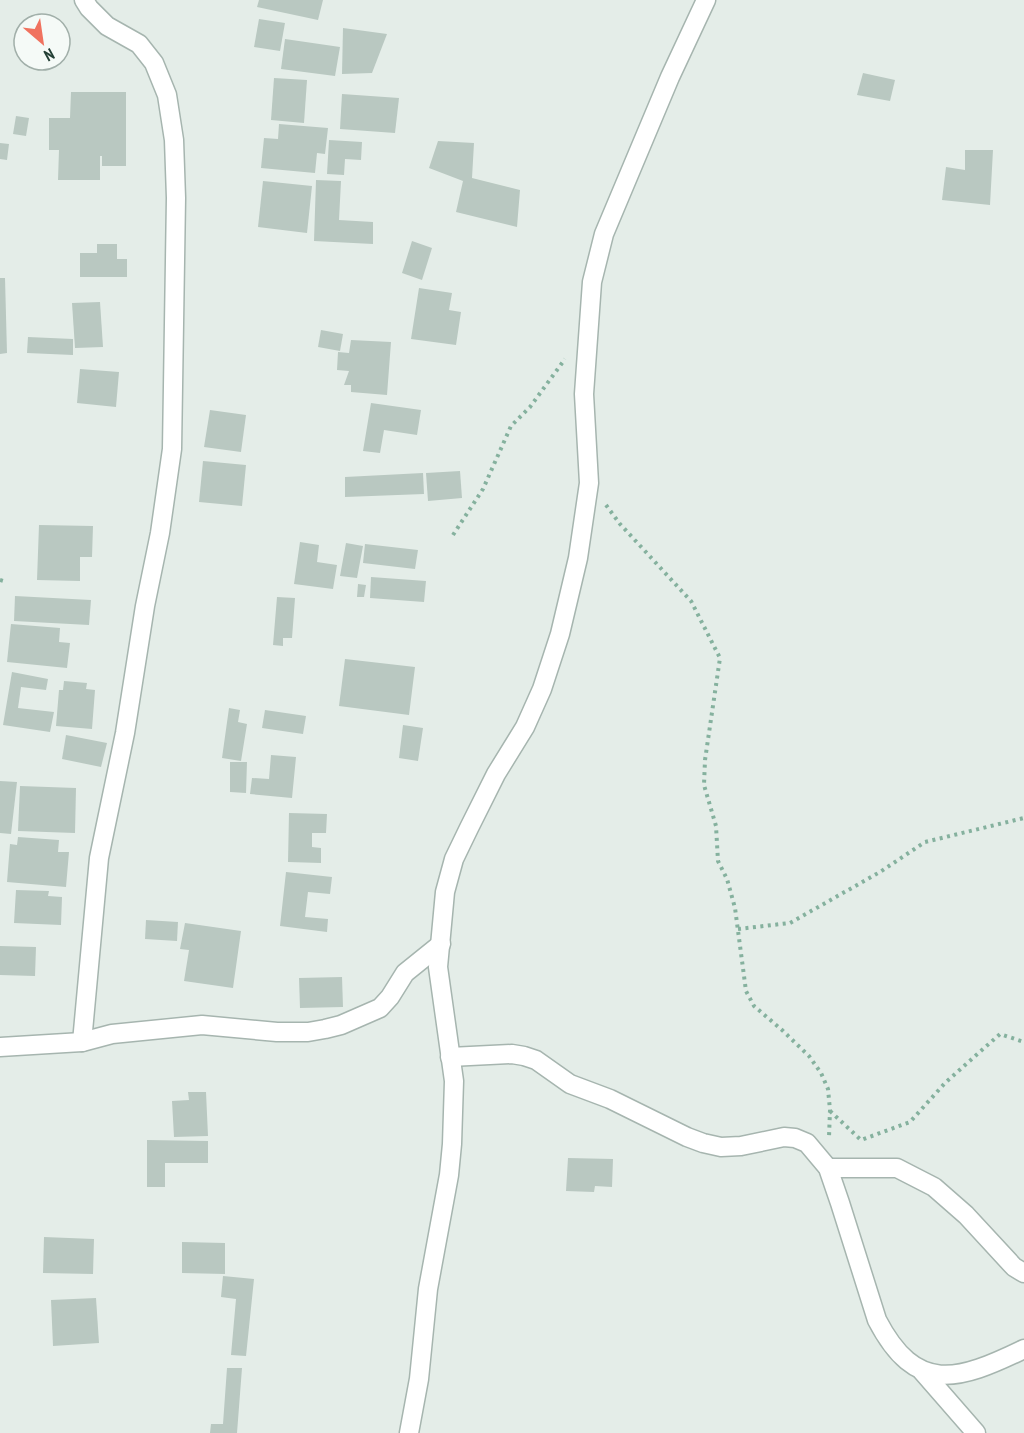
<svg xmlns="http://www.w3.org/2000/svg" width="1024" height="1433" font-family="'PT Sans Narrow',sans-serif">
<style>
.building{fill:#b9c8c1}
.lines{fill:none;stroke-linecap:round;stroke-linejoin:round}
.minor-casing{stroke:#a6b5af;stroke-width:21}
.tertiary-casing{stroke:#a6b5af;stroke-width:21}
.path{stroke:#85b19e;stroke-width:4;stroke-dasharray:3 4.5;stroke-linecap:butt}
.minor{stroke:#fff;stroke-width:18}
.tertiary{stroke:#fff;stroke-width:18}
</style>
<rect width="100%" height="100%" fill="#e4ede8"/>
<g class="building">
<polygon points="259,0 323,0 318,20 257,7"/>
<polygon points="259,19 285,23 280,51 254,47"/>
<polygon points="343,28 387,34 372,73 342,74"/>
<polygon points="285,39 340,47 335,76 281,69"/>
<polygon points="863,73 895,80 890,101 857,95"/>
<polygon points="274,78 307,80 304,123 271,120"/>
<polygon points="71,92 126,92 126,166 102,166 102,156 100,156 100,180 58,180 59,150 49,150 49,118 70,118"/>
<polygon points="342,94 399,98 395,133 340,129"/>
<polygon points="16,116 29,118 26,136 13,134"/>
<polygon points="279,124 328,128 325,154 317,153 315,173 261,168 264,138 278,139"/>
<polygon points="329,140 362,142 361,160 345,159 344,175 327,174"/>
<polygon points="438,141 474,143 472,178 520,190 517,227 456,212 463,181 429,168"/>
<polygon points="0,143 9,144 7,160 0,159"/>
<polygon points="965,150 993,150 990,205 942,200 946,167 965,170"/>
<polygon points="316,180 341,181 339,220 373,222 373,244 314,241"/>
<polygon points="263,181 312,186 307,233 258,227"/>
<polygon points="412,241 432,248 422,280 402,273"/>
<polygon points="97,244 117,244 117,259 127,259 127,277 80,277 80,253 97,253"/>
<polygon points="0,278 5,278 7,353 0,354"/>
<polygon points="419,288 452,293 449,310 461,312 456,345 411,339"/>
<polygon points="100,302 103,347 75,348 72,303"/>
<polygon points="321,330 343,334 340,351 318,347"/>
<polygon points="28,337 73,339 73,355 27,353"/>
<polygon points="351,340 391,342 387,395 351,392 351,385 344,385 349,371 337,370 338,352 349,353"/>
<polygon points="80,369 119,372 116,407 77,403"/>
<polygon points="371,403 421,410 417,435 384,430 380,453 363,451"/>
<polygon points="210,410 246,415 241,452 204,447"/>
<polygon points="203,461 246,465 242,506 199,502"/>
<polygon points="460,471 462,498 428,501 426,473"/>
<polygon points="423,473 424,494 345,497 345,477"/>
<polygon points="39,525 93,526 92,557 80,557 80,581 37,580"/>
<polygon points="300,542 319,545 317,562 337,565 333,589 294,584"/>
<polygon points="346,543 363,546 357,578 340,576"/>
<polygon points="365,544 418,550 415,569 363,563"/>
<polygon points="371,577 426,581 424,602 370,598"/>
<polygon points="358,584 366,585 364,597 357,597"/>
<polygon points="15,596 91,600 89,625 14,621"/>
<polygon points="277,597 295,598 292,638 283,638 283,646 273,645"/>
<polygon points="11,624 60,628 59,642 70,643 67,668 7,662"/>
<polygon points="345,659 415,667 409,715 339,706"/>
<polygon points="12,672 48,679 46,690 21,687 18,708 54,712 50,732 3,725"/>
<polygon points="64,681 87,683 86,689 95,690 92,729 56,726 59,690 63,690"/>
<polygon points="229,708 240,710 238,722 247,724 241,761 222,758"/>
<polygon points="265,710 306,716 303,734 262,728"/>
<polygon points="403,725 423,728 418,761 399,758"/>
<polygon points="66,735 107,743 101,767 62,759"/>
<polygon points="271,755 296,757 292,798 250,794 252,778 269,779"/>
<polygon points="230,762 247,762 246,793 230,792"/>
<polygon points="0,781 17,782 11,834 0,833"/>
<polygon points="20,786 76,788 75,833 18,831"/>
<polygon points="289,813 327,814 326,833 312,833 312,847 321,848 321,863 288,862"/>
<polygon points="18,837 59,840 58,852 69,852 66,887 7,882 10,844 17,845"/>
<polygon points="286,872 332,877 330,894 308,892 305,917 328,919 327,932 280,926"/>
<polygon points="16,890 49,891 48,896 62,897 61,925 14,923"/>
<polygon points="146,920 178,922 177,941 145,939"/>
<polygon points="185,923 241,931 233,988 184,981 189,950 180,949"/>
<polygon points="0,946 36,947 35,976 0,975"/>
<polygon points="342,977 343,1007 300,1008 299,978"/>
<polygon points="188,1092 206,1092 208,1136 174,1137 172,1101 189,1100"/>
<polygon points="147,1140 208,1141 208,1163 165,1163 165,1187 147,1187"/>
<polygon points="568,1158 613,1159 612,1187 595,1186 594,1192 566,1191"/>
<polygon points="44,1237 94,1239 93,1274 43,1273"/>
<polygon points="182,1242 225,1243 225,1274 182,1273"/>
<polygon points="223,1276 254,1279 246,1356 231,1355 236,1299 221,1297"/>
<polygon points="96,1298 99,1343 53,1346 51,1300"/>
<polygon points="227,1368 242,1368 237,1433 210,1433 211,1424 223,1424"/>
</g>
<g class="lines">
<defs>
<g id="minor">
<polyline points="82,1042 99,858 125,733 145,606 160,533 172,449 176,198 174,140 167,95 154,63 139,44 107,26 89,8 84,0"/>
<polyline points="0,1047 82,1042 112,1034 202,1025 277,1032 308,1032 325,1029 341,1025 380,1008 390,997 405,973 441,944"/>
<path d="M450,1057L512,1054L524,1056L536,1060L570,1084L610,1099L687,1137L703,1143L721,1147L741,1146L784,1137L795,1138L807,1143L828,1168L840,1203L877,1320C916,1395 958,1381 1024,1349"/>
<polyline points="828,1168 897,1168 934,1187 966,1215 1014,1267 1024,1273"/>
<polyline points="922,1371 976,1433"/>
</g>
<polyline id="tertiary" points="409,1433 419,1379 428,1289 449,1175 452,1144 454,1081 438,967 445,892 454,859 469,828 496,774 525,727 542,689 560,634 578,558 589,483 584,394 592,282 604,234 670,77 706,0"/>
</defs>
<use href="#minor" class="minor-casing"/>
<use href="#tertiary" class="tertiary-casing"/>
<g class="path">
<polyline points="606,505 620,524 691,601 720,658 705,760 704,785 716,826 718,861 727,879 735,908 746,991 754,1006 782,1030 809,1056 821,1073 828,1089 830,1110 829,1137"/>
<polyline points="453,535 483,489 511,426 530,407 565,359"/>
<polyline points="0,580 7,582"/>
<polyline points="738,929 790,923 880,872 925,842 1024,818"/>
<polyline points="830,1111 861,1140 910,1122 945,1083 1000,1034 1024,1042"/>
</g>
<use href="#minor" class="minor"/>
<use href="#tertiary" class="tertiary"/>
</g>
<g transform="translate(42 42) rotate(151)"><circle r="28" fill="#f5faf7" stroke="#a1afa9" stroke-width="1.5"/>
<path d="M0-4.5L10 22L0 15L-10 22Z" fill="#f0725f"/>
<text y="-9" font-size="16" font-weight="bold" text-anchor="middle" fill="#233f35">N</text>
</g>
</svg>
